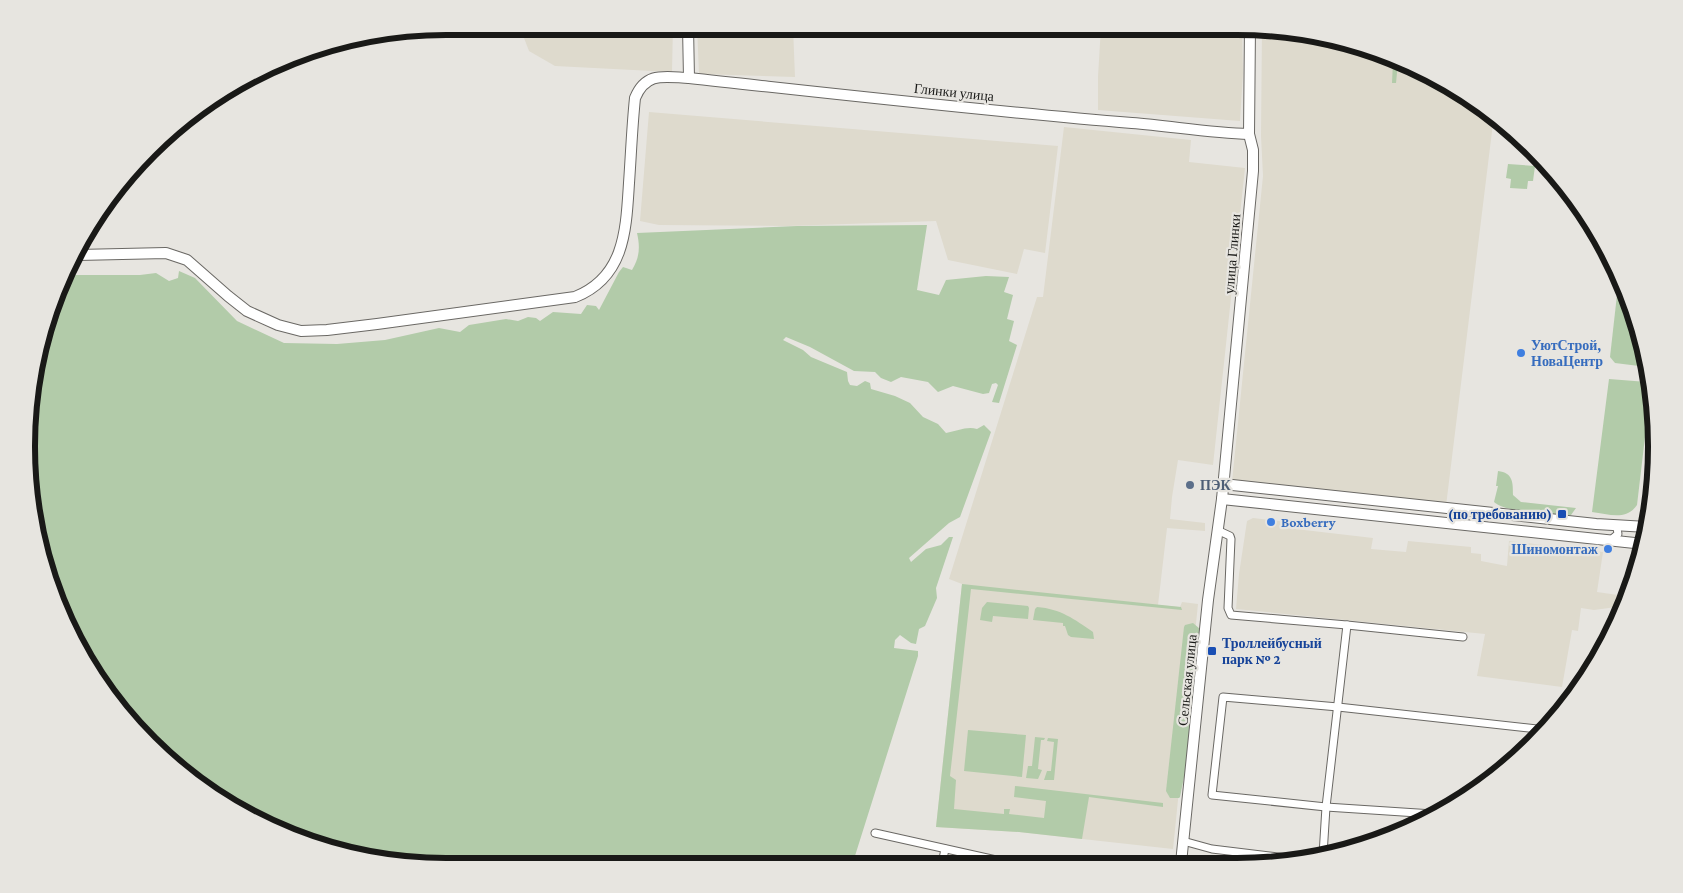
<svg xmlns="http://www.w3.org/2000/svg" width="1683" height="893" font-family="'Crimson Pro',serif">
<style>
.built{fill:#dedacd}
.green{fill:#b2cba9}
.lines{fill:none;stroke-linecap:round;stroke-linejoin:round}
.minor-casing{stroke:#6a6864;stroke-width:9}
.secondary-casing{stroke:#6a6864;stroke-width:12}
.minor{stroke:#fff;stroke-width:7}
.secondary{stroke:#fff;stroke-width:10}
.shop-dot{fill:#3f7fe0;stroke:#e7e5e0;stroke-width:2}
.service-dot{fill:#5c6f8a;stroke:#e7e5e0;stroke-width:2}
.transit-dot{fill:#1a4fb4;stroke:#e7e5e0;stroke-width:2}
.labels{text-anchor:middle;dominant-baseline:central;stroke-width:4.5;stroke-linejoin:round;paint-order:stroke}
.street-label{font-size:14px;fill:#191917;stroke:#e7e5e0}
.shop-label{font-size:14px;font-weight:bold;fill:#366cbe;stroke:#e7e5e0;text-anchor:start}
.service-label{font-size:14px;font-weight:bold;fill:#4e5e75;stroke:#e7e5e0;text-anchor:start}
.transit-label{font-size:14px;font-weight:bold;fill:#164399;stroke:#e7e5e0;text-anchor:end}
.rim{fill:none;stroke:#191917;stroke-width:6}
</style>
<rect width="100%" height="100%" fill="#e7e5e0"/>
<g class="built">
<polygon points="538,26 673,26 672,72 555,66 529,51 524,38"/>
<polygon points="697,27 793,27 795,77 699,74"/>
<polygon points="1101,27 1242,27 1243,73 1240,121 1098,110 1098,76"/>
<polygon points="1262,27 1346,41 1423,70 1494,115 1446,506 1232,482 1263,176 1261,136"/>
<polygon points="649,112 1058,146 1045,253 1024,249 1017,274 948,260 936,221 787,226 659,225 640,221"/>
<polygon points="1064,127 1191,140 1189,162 1245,168 1213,465 1178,460 1172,497 1170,519 1205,523 1205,531 1167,528 1158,605 1180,607 1182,602 1198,604 1173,849 1019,832 936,827 962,584 949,579 1037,297 1043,297"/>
<polygon points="1253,518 1287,522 1287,528 1373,538 1371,549 1406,552 1408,541 1471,547 1471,553 1481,554 1481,561 1507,566 1509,541 1603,552 1597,592 1618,595 1616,607 1594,610 1581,608 1578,631 1572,630 1562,687 1477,676 1485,634 1236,609 1239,574 1247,521"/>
</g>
<g class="green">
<polygon points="1393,61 1398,62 1396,83 1392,83"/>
<polygon points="1508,164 1535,166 1533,181 1528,181 1527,189 1510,188 1511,179 1506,178"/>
<path d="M927,225L917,290L939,295L946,280L986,276L1009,277L1004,292L1013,295L1007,319L1014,321L1009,341L1017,345L999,403L992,402L998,385L996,383L992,384L989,393L983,394L953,386L938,392L928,382L901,377L891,382L881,378L875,372L854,371L810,347L786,337L783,340L803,350L811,357L847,372L848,381L850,385L857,386L865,381L870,383L871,389L895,396L910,403L923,417L938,424L946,433C957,431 967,426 977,429L984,425L991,432L960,517L949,523L909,558L911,562L926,549L941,545L949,537H953L936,588L937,598L925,626L919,629L916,644L911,643L900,635L895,640L894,648L918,651V656L854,859L848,860L847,865L419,866L337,852L260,823L191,780L131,724L58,608L27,474L41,338L69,275H140L156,273L169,281L178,278L179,271L195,278L237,321L284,343L337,344L385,340L439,328L460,332L469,325L506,319L518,321L528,317L536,318L540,321L553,312L581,314L587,305L596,306L599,310L619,272L623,267L632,270C640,257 640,246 637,233L797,226Z"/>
<polygon points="1619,277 1635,312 1647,367 1615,363 1610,357"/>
<path d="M1609,379L1647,382L1651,386L1637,505C1626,521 1609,514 1592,512Z"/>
<path d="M1498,471C1513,473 1513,482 1513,495L1521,502L1576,508L1571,515C1553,513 1505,513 1494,502L1498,486H1496Z"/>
<polygon points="962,584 1181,607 1182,610 971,589 950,776 956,780 954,809 1004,814 1004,809 1010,809 1009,814 1044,818 1046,801 1014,797 1015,786 1163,803 1163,807 1089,797 1082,839 1019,832 936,827"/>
<polygon points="987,602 1028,606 1029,608 1028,619 993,616 992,622 980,620 982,608"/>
<path d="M1037,607C1061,609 1074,619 1093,632L1094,639L1071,637L1068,635L1065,626H1063V623L1033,620L1035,609Z"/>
<polygon points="1193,623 1200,629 1187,762 1180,797 1179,798 1170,798 1166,791 1184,627 1185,625"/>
<polygon points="968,730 1026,735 1022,777 964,771"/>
<polygon points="1035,737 1045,738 1044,740 1041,740 1038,769 1042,770 1038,779 1026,778 1028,766 1032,766"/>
<polygon points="1048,738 1058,739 1054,780 1044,780 1047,771 1051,771 1054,742 1047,741"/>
</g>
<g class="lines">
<defs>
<g id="minor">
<polyline points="1217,530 1230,536 1231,539 1228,608 1231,615 1347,625 1463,637"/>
<polyline points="1611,540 1618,534 1617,528 1612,525"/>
<polyline points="1433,814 1326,807 1212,795 1223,697 1338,707 1546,730"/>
<polyline points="875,833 1014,864"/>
<polyline points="1183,841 1212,849 1304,860"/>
<polyline points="1323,855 1326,807 1347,625"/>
<polyline points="942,864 945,849"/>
</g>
<g id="secondary">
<polyline points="688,27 689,78"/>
<path d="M78,255L166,253L187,260L228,296L247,311L278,325L301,331L327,330L377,324L575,297C625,277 626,230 629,183C631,155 632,127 635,98C646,71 665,77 689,78C837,94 984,111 1132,123C1171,126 1210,133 1249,134"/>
<polyline points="1223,484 1596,524 1647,527"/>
<polyline points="1222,499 1644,544"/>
<polyline points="1181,863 1208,600 1222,499 1253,171 1253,150 1249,134 1250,27"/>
</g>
</defs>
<use href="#minor" class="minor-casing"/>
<use href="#secondary" class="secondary-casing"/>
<use href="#minor" class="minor"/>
<use href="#secondary" class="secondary"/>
</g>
<g class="shop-dot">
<circle cx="1521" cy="353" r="5"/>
<circle cx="1271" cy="522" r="5"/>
<circle cx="1608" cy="549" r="5"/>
</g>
<circle class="service-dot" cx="1190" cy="485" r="5"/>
<g class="transit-dot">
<rect x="1557" y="509" width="10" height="10" rx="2.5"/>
<rect x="1207" y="646" width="10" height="10" rx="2.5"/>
</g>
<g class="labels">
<g class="street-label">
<text transform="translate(954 92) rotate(6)">Глинки улица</text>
<text transform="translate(1232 254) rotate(-85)">улица Глинки</text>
<text transform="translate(1187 680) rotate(-84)">Сельская улица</text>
</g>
<g class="shop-label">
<text x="1531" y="345">УютСтрой,<tspan x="1531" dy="16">НоваЦентр</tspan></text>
<text x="1281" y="522">Boxberry</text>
<text x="1598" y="549" text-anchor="end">Шиномонтаж</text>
</g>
<g class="service-label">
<text x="1200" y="485">ПЭК</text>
</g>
<g class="transit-label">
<text x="1552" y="514">(по требованию)</text>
<text x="1222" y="643" text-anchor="start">Троллейбусный<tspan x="1222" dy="16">парк № 2</tspan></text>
</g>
</g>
<path d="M0 0H1683V893H0ZM446 35H1237A411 411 0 0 1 1648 446V447A411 411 0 0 1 1237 858H446A411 411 0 0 1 35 447V446A411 411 0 0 1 446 35Z" fill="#e7e5e0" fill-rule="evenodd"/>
<path class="rim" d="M446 35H1237A411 411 0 0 1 1648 446V447A411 411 0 0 1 1237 858H446A411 411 0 0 1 35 447V446A411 411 0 0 1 446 35Z"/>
</svg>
